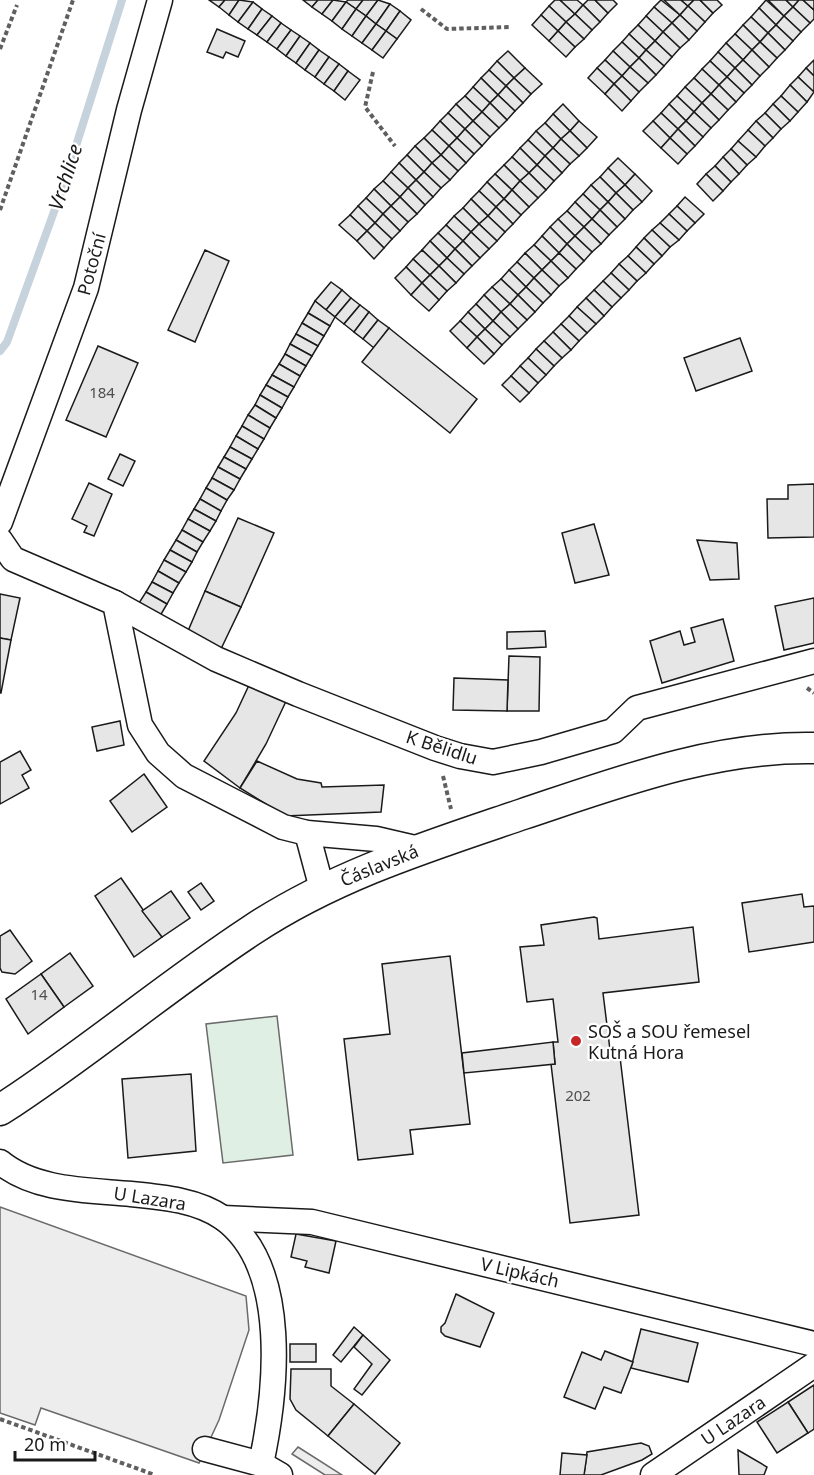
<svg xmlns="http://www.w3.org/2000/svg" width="814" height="1475" font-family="'Noto Sans',sans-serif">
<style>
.green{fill:#e0efe3;stroke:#6a6a6a;stroke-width:1.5}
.parking{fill:#ededed;stroke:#6a6a6a;stroke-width:1.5}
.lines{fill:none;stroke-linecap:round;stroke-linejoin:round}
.stream{stroke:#c6d2dc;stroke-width:8}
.building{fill:#e6e6e6;stroke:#1a1a1a;stroke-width:1.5}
.minor-casing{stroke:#1a1a1a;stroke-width:27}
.tertiary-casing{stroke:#1a1a1a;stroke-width:33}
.path{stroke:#5f5f5f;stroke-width:4;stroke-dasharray:4.5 3;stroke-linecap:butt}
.minor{stroke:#fff;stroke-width:24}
.tertiary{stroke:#fff;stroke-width:30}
.poi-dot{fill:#c62828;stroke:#fff;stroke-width:2}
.labels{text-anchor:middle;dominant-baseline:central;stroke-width:4.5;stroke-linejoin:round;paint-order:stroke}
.number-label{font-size:15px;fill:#4d4d4d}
.street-label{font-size:18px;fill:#1a1a1a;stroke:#fff}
.poi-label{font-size:18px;fill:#1a1a1a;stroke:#fff;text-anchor:start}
.water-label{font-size:20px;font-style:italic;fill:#1a1a1a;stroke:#fff}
</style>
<rect width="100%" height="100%" fill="#fff"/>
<polygon class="green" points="277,1016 293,1155 223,1163 206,1024"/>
<g class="parking">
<polygon points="0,1207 246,1296 249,1330 219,1420 199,1463 41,1408 35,1425 0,1413"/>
<polygon points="298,1447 342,1475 325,1475 292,1454"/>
</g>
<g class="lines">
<polyline class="stream" points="0,351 7,342 64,184 122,0"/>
</g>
<g class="building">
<polygon points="209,0 225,0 219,7"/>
<polygon points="225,0 239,0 229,15 219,7"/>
<polygon points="239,0 253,2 238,22 229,15"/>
<polygon points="303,0 318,0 312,7"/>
<polygon points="318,0 333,0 322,14 312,7"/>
<polygon points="333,0 346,2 332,21 322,14"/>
<polygon points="348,0 363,0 356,9 346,2"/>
<polygon points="363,0 378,0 366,16 356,9"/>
<polygon points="378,0 390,4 376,24 366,16"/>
<polygon points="555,0 560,0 575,14 566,22 549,6"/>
<polygon points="560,0 577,0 583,5 575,14"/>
<polygon points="588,0 595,0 608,13 600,22 583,5"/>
<polygon points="595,0 613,0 617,4 608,13"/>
<polygon points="661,0 680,15 672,23 654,7"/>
<polygon points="664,0 681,0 688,6 680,15"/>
<polygon points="681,0 694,0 688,6"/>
<polygon points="694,0 700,0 713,13 705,22 688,6"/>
<polygon points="700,0 717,0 722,5 713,13"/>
<polygon points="766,0 784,16 776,25 759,8"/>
<polygon points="768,0 786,0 793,7 784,16"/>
<polygon points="786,0 799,0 793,7"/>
<polygon points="799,0 803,0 814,10 814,19 810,23 793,7"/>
<polygon points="803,0 814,0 814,10"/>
<polygon points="253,2 262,9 248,29 238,22"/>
<polygon points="346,2 356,9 342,29 332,21"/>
<polygon points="390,4 400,11 386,31 376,24"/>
<polygon points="583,5 600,22 592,30 575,14"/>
<polygon points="549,6 566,22 558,31 541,15"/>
<polygon points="688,6 705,22 697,31 680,15"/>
<polygon points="654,7 672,23 663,32 646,16"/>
<polygon points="793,7 810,23 801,32 784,16"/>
<polygon points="759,8 776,25 768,33 751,17"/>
<polygon points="262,9 272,16 257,35 248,29"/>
<polygon points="356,9 366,16 352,36 342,29"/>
<polygon points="400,11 411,20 397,39 386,31"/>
<polygon points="575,14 592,30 584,39 566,22"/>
<polygon points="541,15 558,31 549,41 532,25"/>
<polygon points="680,15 697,31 689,40 672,23"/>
<polygon points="272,16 281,23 267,42 257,35"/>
<polygon points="366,16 376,24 362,43 352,36"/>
<polygon points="646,16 663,32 655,41 638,25"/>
<polygon points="784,16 801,32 793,41 776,25"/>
<polygon points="751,17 768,33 760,42 743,25"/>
<polygon points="566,22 584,39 575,47 558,31"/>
<polygon points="281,23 291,30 277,49 267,42"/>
<polygon points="672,23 689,40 680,48 663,32"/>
<polygon points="376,24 386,31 372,50 362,43"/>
<polygon points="638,25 655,41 646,50 629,34"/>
<polygon points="743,25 760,42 752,50 735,34"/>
<polygon points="776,25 793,41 785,50 768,33"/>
<polygon points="217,29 245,41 238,57 226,52 223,58 207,52"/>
<polygon points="291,30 300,36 286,56 277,49"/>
<polygon points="386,31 397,39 383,58 372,50"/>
<polygon points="558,31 575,47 566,57 549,41"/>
<polygon points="663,32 680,48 672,57 655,41"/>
<polygon points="768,33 785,50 777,58 760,42"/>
<polygon points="629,34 646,50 639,58 622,42"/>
<polygon points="735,34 752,50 743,60 726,43"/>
<polygon points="300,36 310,43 296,63 286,56"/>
<polygon points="655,41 672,57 664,66 646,50"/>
<polygon points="622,42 639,58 630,67 613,51"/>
<polygon points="760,42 777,58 769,67 752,50"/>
<polygon points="310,43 319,50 305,70 296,63"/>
<polygon points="726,43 743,60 735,68 718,52"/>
<polygon points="319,50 329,57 315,77 305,70"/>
<polygon points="646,50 664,66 656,75 639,58"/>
<polygon points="752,50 769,67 760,76 743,60"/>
<polygon points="508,51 525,68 514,78 497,61"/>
<polygon points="613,51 630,67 622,76 605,60"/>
<polygon points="718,52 735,68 727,77 710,61"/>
<polygon points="329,57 339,64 324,84 315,77"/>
<polygon points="639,58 656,75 648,83 630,67"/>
<polygon points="605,60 622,76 614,84 597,68"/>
<polygon points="743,60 760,76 752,85 735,68"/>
<polygon points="814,60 814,76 806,68"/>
<polygon points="497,61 514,78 506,86 489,70"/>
<polygon points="710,61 727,77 719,85 702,69"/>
<polygon points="339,64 348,71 334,91 324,84"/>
<polygon points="630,67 648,83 639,92 622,76"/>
<polygon points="525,68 542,84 531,94 514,78"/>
<polygon points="597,68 614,84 605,94 588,78"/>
<polygon points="735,68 752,85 744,93 727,77"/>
<polygon points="806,68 814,76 814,92 798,77"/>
<polygon points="702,69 719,85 711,94 694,78"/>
<polygon points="489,70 506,86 498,95 481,78"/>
<polygon points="348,71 360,80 345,100 334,91"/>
<polygon points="622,76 639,92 631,101 614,84"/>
<polygon points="727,77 744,93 736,102 719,85"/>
<polygon points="798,77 814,92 807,102 790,85"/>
<polygon points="481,78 498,95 490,103 473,87"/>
<polygon points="514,78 531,94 523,103 506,86"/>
<polygon points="694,78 711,94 702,103 685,87"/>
<polygon points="614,84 631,101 622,111 605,94"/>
<polygon points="719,85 736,102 728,110 711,94"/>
<polygon points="790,85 807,102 798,112 781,96"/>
<polygon points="506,86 523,103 515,111 498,95"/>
<polygon points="473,87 490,103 482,112 465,96"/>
<polygon points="685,87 702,103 694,112 677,96"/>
<polygon points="711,94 728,110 719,120 702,103"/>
<polygon points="498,95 515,111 507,120 490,103"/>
<polygon points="465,96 482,112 473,121 456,104"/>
<polygon points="677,96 694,112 686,121 669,104"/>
<polygon points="781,96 798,112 790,121 773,104"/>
<polygon points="490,103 507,120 499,128 482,112"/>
<polygon points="702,103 719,120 711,128 694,112"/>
<polygon points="456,104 473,121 465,129 448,113"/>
<polygon points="563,104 579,121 570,131 553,114"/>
<polygon points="669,104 686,121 678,129 661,113"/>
<polygon points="773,104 790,121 781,129 765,113"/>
<polygon points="482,112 499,128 490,137 473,121"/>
<polygon points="694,112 711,128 703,137 686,121"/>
<polygon points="448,113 465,129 457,138 440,121"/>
<polygon points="661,113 678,129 670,138 653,121"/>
<polygon points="765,113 781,129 773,138 756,121"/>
<polygon points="553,114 570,131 561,139 545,123"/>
<polygon points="440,121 457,138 449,146 432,130"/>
<polygon points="473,121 490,137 482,146 465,129"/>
<polygon points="579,121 597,137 587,148 570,131"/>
<polygon points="653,121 670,138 661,148 643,131"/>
<polygon points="686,121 703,137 695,146 678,129"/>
<polygon points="756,121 773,138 765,146 748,130"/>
<polygon points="545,123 561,139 553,148 536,131"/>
<polygon points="465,129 482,146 474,154 457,138"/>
<polygon points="678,129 695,146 687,154 670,138"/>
<polygon points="432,130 449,146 441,155 424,138"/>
<polygon points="748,130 765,146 756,157 738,141"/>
<polygon points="536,131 553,148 545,156 528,140"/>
<polygon points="570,131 587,148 579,156 561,139"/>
<polygon points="424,138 441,155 432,163 415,146"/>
<polygon points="457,138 474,154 466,163 449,146"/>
<polygon points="670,138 687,154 678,164 661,148"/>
<polygon points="561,139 579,156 570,164 553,148"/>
<polygon points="528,140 545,156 537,165 520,148"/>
<polygon points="738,141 756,157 747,165 731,149"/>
<polygon points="415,146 432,163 424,172 407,155"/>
<polygon points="449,146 466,163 458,171 441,155"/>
<polygon points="520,148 537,165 529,173 512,157"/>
<polygon points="553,148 570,164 562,173 545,156"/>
<polygon points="731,149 747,165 739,174 723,157"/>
<polygon points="407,155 424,172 416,180 399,163"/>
<polygon points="441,155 458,171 450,180 432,163"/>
<polygon points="545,156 562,173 554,181 537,165"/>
<polygon points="512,157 529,173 520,181 504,165"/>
<polygon points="723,157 739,174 731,182 715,166"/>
<polygon points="618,158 635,174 625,185 608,168"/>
<polygon points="399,163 416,180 408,188 391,172"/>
<polygon points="432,163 450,180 441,188 424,172"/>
<polygon points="504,165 520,181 512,190 495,174"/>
<polygon points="537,165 554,181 546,190 529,173"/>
<polygon points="715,166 731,182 723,191 706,174"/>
<polygon points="608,168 625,185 616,193 600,177"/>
<polygon points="391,172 408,188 400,197 383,181"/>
<polygon points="424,172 441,188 433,197 416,180"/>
<polygon points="529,173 546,190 538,198 520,181"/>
<polygon points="495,174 512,190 504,199 487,182"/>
<polygon points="635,174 652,191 642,202 625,185"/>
<polygon points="706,174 723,191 713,201 697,184"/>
<polygon points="600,177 616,193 608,202 591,185"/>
<polygon points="416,180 433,197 425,205 408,188"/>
<polygon points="383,181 400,197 391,206 374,189"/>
<polygon points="520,181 538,198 529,207 512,190"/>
<polygon points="487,182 504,199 496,207 479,191"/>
<polygon points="591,185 608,202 600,210 583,194"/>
<polygon points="625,185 642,202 633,210 616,193"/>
<polygon points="408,188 425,205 417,214 400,197"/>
<polygon points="374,189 391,206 383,214 366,198"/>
<polygon points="512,190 529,207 521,215 504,199"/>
<polygon points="479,191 496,207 488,216 471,199"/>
<polygon points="616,193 633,210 625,219 608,202"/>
<polygon points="583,194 600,210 592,219 575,202"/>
<polygon points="400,197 417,214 408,222 391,206"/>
<polygon points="685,197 704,214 695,223 677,206"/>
<polygon points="366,198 383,214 375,223 358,206"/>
<polygon points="471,199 488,216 479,224 463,208"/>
<polygon points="504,199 521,215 513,224 496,207"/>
<polygon points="575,202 592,219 584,227 567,211"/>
<polygon points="608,202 625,219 617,227 600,210"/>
<polygon points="358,206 375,223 367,231 350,215"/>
<polygon points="391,206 408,222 400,231 383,214"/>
<polygon points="677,206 695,223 687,231 669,214"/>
<polygon points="496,207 513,224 505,232 488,216"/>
<polygon points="463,208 479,224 471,232 454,216"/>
<polygon points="600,210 617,227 609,235 592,219"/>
<polygon points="567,211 584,227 575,236 558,219"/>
<polygon points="383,214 400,231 392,239 375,223"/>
<polygon points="669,214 687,231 679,240 660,223"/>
<polygon points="350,215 367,231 357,241 339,225"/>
<polygon points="454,216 471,232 463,241 446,225"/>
<polygon points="488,216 505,232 497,241 479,224"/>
<polygon points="558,219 575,236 567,244 550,227"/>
<polygon points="592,219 609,235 601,244 584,227"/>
<polygon points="375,223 392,239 384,248 367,231"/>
<polygon points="660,223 679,240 670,247 652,230"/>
<polygon points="479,224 497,241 489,249 471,232"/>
<polygon points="446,225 463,241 455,249 438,233"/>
<polygon points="550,227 567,244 559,253 542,236"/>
<polygon points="584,227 601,244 592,252 575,236"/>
<polygon points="652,230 670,247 662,256 644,238"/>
<polygon points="367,231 384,248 374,259 357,241"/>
<polygon points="471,232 489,249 480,258 463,241"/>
<polygon points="438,233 455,249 447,258 430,241"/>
<polygon points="542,236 559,253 551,261 534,245"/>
<polygon points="575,236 592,252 584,261 567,244"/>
<polygon points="644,238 662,256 654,264 636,247"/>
<polygon points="430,241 447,258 439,266 422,250"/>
<polygon points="463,241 480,258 472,266 455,249"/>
<polygon points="567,244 584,261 576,269 559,253"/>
<polygon points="534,245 551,261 542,270 525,253"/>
<polygon points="636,247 654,264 646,273 628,256"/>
<polygon points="455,249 472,266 464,274 447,258"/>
<polygon points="205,250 229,261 195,342 168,330"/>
<polygon points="422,250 439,266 430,275 413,259"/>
<polygon points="525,253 542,270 534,278 517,262"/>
<polygon points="559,253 576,269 568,278 551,261"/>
<polygon points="628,256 646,273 637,281 619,264"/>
<polygon points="447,258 464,274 456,283 439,266"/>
<polygon points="413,259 430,275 422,283 406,267"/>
<polygon points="551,261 568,278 559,286 542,270"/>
<polygon points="517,262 534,278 526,287 509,270"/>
<polygon points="619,264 637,281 629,290 611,273"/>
<polygon points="439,266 456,283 447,291 430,275"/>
<polygon points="406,267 422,283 411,295 395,278"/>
<polygon points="509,270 526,287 518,295 501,279"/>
<polygon points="542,270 559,286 551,295 534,278"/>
<polygon points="611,273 629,290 621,298 603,281"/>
<polygon points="430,275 447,291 439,300 422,283"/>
<polygon points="534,278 551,295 543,303 526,287"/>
<polygon points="501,279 518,295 510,304 492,287"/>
<polygon points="603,281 621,298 612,307 594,290"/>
<polygon points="331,282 342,290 326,310 315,301"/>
<polygon points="422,283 439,300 429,311 411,295"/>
<polygon points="492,287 510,304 501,312 484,295"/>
<polygon points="526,287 543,303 535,312 518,295"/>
<polygon points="342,290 351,298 335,317 326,310"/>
<polygon points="594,290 612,307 604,316 586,298"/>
<polygon points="484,295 501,312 493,321 476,304"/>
<polygon points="518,295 535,312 527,320 510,304"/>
<polygon points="351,298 360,305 344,324 335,317"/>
<polygon points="586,298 604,316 596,324 577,307"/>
<polygon points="315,301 335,317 330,326 308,313"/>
<polygon points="476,304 493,321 485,329 468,312"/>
<polygon points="510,304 527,320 518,329 501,312"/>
<polygon points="360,305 369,312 354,332 344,324"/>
<polygon points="577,307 596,324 587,333 569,316"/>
<polygon points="369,312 378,320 363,339 354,332"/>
<polygon points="468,312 485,329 477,337 460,321"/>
<polygon points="501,312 518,329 510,337 493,321"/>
<polygon points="308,313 330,326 324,336 302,323"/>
<polygon points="569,316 587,333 579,341 561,324"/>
<polygon points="378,320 389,328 374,348 363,339"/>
<polygon points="460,321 477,337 467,348 450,331"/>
<polygon points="493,321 510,337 502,345 485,329"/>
<polygon points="302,323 324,336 318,346 296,334"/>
<polygon points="561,324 579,341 571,350 553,332"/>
<polygon points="389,328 477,399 450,433 362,362"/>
<polygon points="485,329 502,345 494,354 477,337"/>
<polygon points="553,332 571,350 562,358 544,341"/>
<polygon points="296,334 318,346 312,356 290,344"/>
<polygon points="477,337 494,354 484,364 467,348"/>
<polygon points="740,338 752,371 696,391 684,358"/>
<polygon points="544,341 562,358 554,366 536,349"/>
<polygon points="290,344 312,356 306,366 285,354"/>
<polygon points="98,346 138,363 106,437 66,420"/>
<polygon points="536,349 554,366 546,375 528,358"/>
<polygon points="285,354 306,366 300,376 279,364"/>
<polygon points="528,358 546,375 538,383 520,366"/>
<polygon points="279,364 300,376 294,387 272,375"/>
<polygon points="520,366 538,383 529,393 511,376"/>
<polygon points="272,375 294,387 288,397 266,385"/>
<polygon points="511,376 529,393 520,402 502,385"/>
<polygon points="266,385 288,397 282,408 260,395"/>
<polygon points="260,395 282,408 276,418 255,405"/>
<polygon points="255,405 276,418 270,428 248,415"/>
<polygon points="248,415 270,428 264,439 242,426"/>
<polygon points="242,426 264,439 258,449 236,436"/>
<polygon points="236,436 258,449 252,459 230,447"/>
<polygon points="230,447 252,459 246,469 224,457"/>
<polygon points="120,454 135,461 123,486 108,479"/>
<polygon points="224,457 246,469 240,479 218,467"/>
<polygon points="218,467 240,479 234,490 212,478"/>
<polygon points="212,478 234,490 227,500 206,488"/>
<polygon points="89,483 112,494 94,536 84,532 87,526 72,519"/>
<polygon points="814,484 814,537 768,538 767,499 788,499 788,485"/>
<polygon points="206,488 227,500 221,511 200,499"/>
<polygon points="200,499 221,511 216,521 194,509"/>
<polygon points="194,509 216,521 210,531 188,519"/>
<polygon points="238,518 274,533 241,607 205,591"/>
<polygon points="188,519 210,531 203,542 182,530"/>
<polygon points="594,524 609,575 575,583 562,533"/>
<polygon points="182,530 203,542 197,552 176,540"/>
<polygon points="176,540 197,552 192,562 170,550"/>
<polygon points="697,540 737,543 739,579 710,580"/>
<polygon points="170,550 192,562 186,572 164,560"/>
<polygon points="164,560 186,572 179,583 158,571"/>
<polygon points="158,571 179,583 173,593 152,582"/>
<polygon points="152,582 173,593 167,604 146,592"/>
<polygon points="205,591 241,607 220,651 188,631"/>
<polygon points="146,592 167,604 160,616 139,603"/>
<polygon points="0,594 20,598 11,640 0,638"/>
<polygon points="814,598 814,643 784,650 775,606"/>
<polygon points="723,619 734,661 662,683 650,641 680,631 684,645 695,642 691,628"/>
<polygon points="545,631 546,647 507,649 507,632"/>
<polygon points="0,638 11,640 1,693 0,693"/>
<polygon points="509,656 540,657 539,711 507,711"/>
<polygon points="454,678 508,680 507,711 453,710"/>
<polygon points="250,683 288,697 266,744 240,788 204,761 236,713"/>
<polygon points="120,721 124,745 97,751 92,727"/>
<polygon points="20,751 31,770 22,775 29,788 0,804 0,762"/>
<polygon points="257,761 297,779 321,783 322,787 384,785 381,812 285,816 240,788"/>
<polygon points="144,774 167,807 132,832 110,801"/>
<polygon points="121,878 162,937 134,957 95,896"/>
<polygon points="201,883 214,901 201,910 188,892"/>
<polygon points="171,891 190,918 162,937 142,911"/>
<polygon points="802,894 804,907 814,906 814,942 749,952 742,903"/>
<polygon points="594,917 597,918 599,939 693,927 699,982 603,993 611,1058 620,1057 639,1215 570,1223 551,1064 555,1064 553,1042 558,1042 553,999 527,1002 520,947 544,945 541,925"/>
<polygon points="10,930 32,961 15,974 2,972 0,968 0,936"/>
<polygon points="70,953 93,986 64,1007 41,974"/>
<polygon points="450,956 470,1124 410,1130 413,1154 358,1160 344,1039 390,1034 382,964"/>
<polygon points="41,974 64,1007 28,1034 6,999"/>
<polygon points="553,1042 555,1064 464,1073 462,1053"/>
<polygon points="191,1074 196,1151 128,1158 122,1079"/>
<polygon points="296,1234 336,1241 329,1273 305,1267 307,1261 291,1257"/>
<polygon points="456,1294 494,1313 480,1347 445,1336 441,1332 441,1327 445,1323"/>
<polygon points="354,1327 363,1335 341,1362 333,1355"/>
<polygon points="641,1329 698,1343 688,1382 631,1368"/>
<polygon points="363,1335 390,1360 362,1395 354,1389 372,1364 354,1347"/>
<rect x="290" y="1344" width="26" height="18"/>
<polygon points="605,1351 633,1362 621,1393 604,1387 595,1409 564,1397 582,1352 601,1360"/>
<polygon points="291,1369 331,1369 331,1386 354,1404 328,1436 296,1410 290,1399"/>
<polygon points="814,1385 814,1429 808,1433 788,1402"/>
<polygon points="788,1402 808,1433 777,1453 757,1422"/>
<polygon points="354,1404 400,1443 375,1474 328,1436"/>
<polygon points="641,1443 649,1446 652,1454 642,1460 601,1475 584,1475 587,1452"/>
<polygon points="738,1450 767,1467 764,1475 739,1475"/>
<polygon points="562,1453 587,1455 584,1475 560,1475"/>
</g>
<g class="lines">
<defs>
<g id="minor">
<polyline points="0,522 86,288 129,110 160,0"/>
<polyline points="0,540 13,559 115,603 140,725 158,753 184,776 283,827 307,833 376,839 419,849"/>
<polyline points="115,603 216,659 298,694 435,748 460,756 493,762 541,752 613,731 637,708 814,661"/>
<polyline points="307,833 322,889"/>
<path d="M0,1162C35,1191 88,1190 131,1194C162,1197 197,1200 223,1218C291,1267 276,1394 261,1464"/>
<polyline points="223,1218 312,1222 814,1344"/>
<polyline points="205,1449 261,1464 280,1475"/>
<polyline points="653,1475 814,1365"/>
</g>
<path id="tertiary" d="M0,1110C87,1054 165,987 252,930C335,875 429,846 523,814C616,783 714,746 814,748"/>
</defs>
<use href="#minor" class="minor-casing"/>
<use href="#tertiary" class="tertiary-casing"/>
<g class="path">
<polyline points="421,9 447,29 510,27"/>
<polyline points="0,49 17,5"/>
<polyline points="373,72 365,107 395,146"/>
<polyline points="0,210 73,0"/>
<polyline points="807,688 814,693"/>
<polyline points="443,776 451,809"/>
<polyline points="0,1419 155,1475"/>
</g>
<use href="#minor" class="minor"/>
<use href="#tertiary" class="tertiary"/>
</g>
<circle class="poi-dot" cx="576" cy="1041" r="6"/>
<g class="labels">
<g class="number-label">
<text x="102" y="392">184</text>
<text x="39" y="994">14</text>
<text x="578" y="1095">202</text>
</g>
<g class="street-label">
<text transform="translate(91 264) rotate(-75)">Potoční</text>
<text transform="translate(442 747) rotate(18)">K Bělidlu</text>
<text transform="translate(379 865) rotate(-22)">Čáslavská</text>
<text transform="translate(150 1198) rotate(9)">U Lazara</text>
<text transform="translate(520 1272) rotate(13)">V Lipkách</text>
<text transform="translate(733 1420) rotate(-34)">U Lazara</text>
</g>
<g class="poi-label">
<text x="588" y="1031">SOŠ a SOU řemesel<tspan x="588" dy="21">Kutná Hora</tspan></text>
</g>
<g class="water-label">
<text transform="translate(65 177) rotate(-72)">Vrchlice</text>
</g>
</g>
<path d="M15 1451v9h80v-9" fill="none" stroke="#1a1a1a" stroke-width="3"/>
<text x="24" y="1451" font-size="18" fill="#1a1a1a" stroke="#ffffff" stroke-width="4.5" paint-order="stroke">20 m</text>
</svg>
